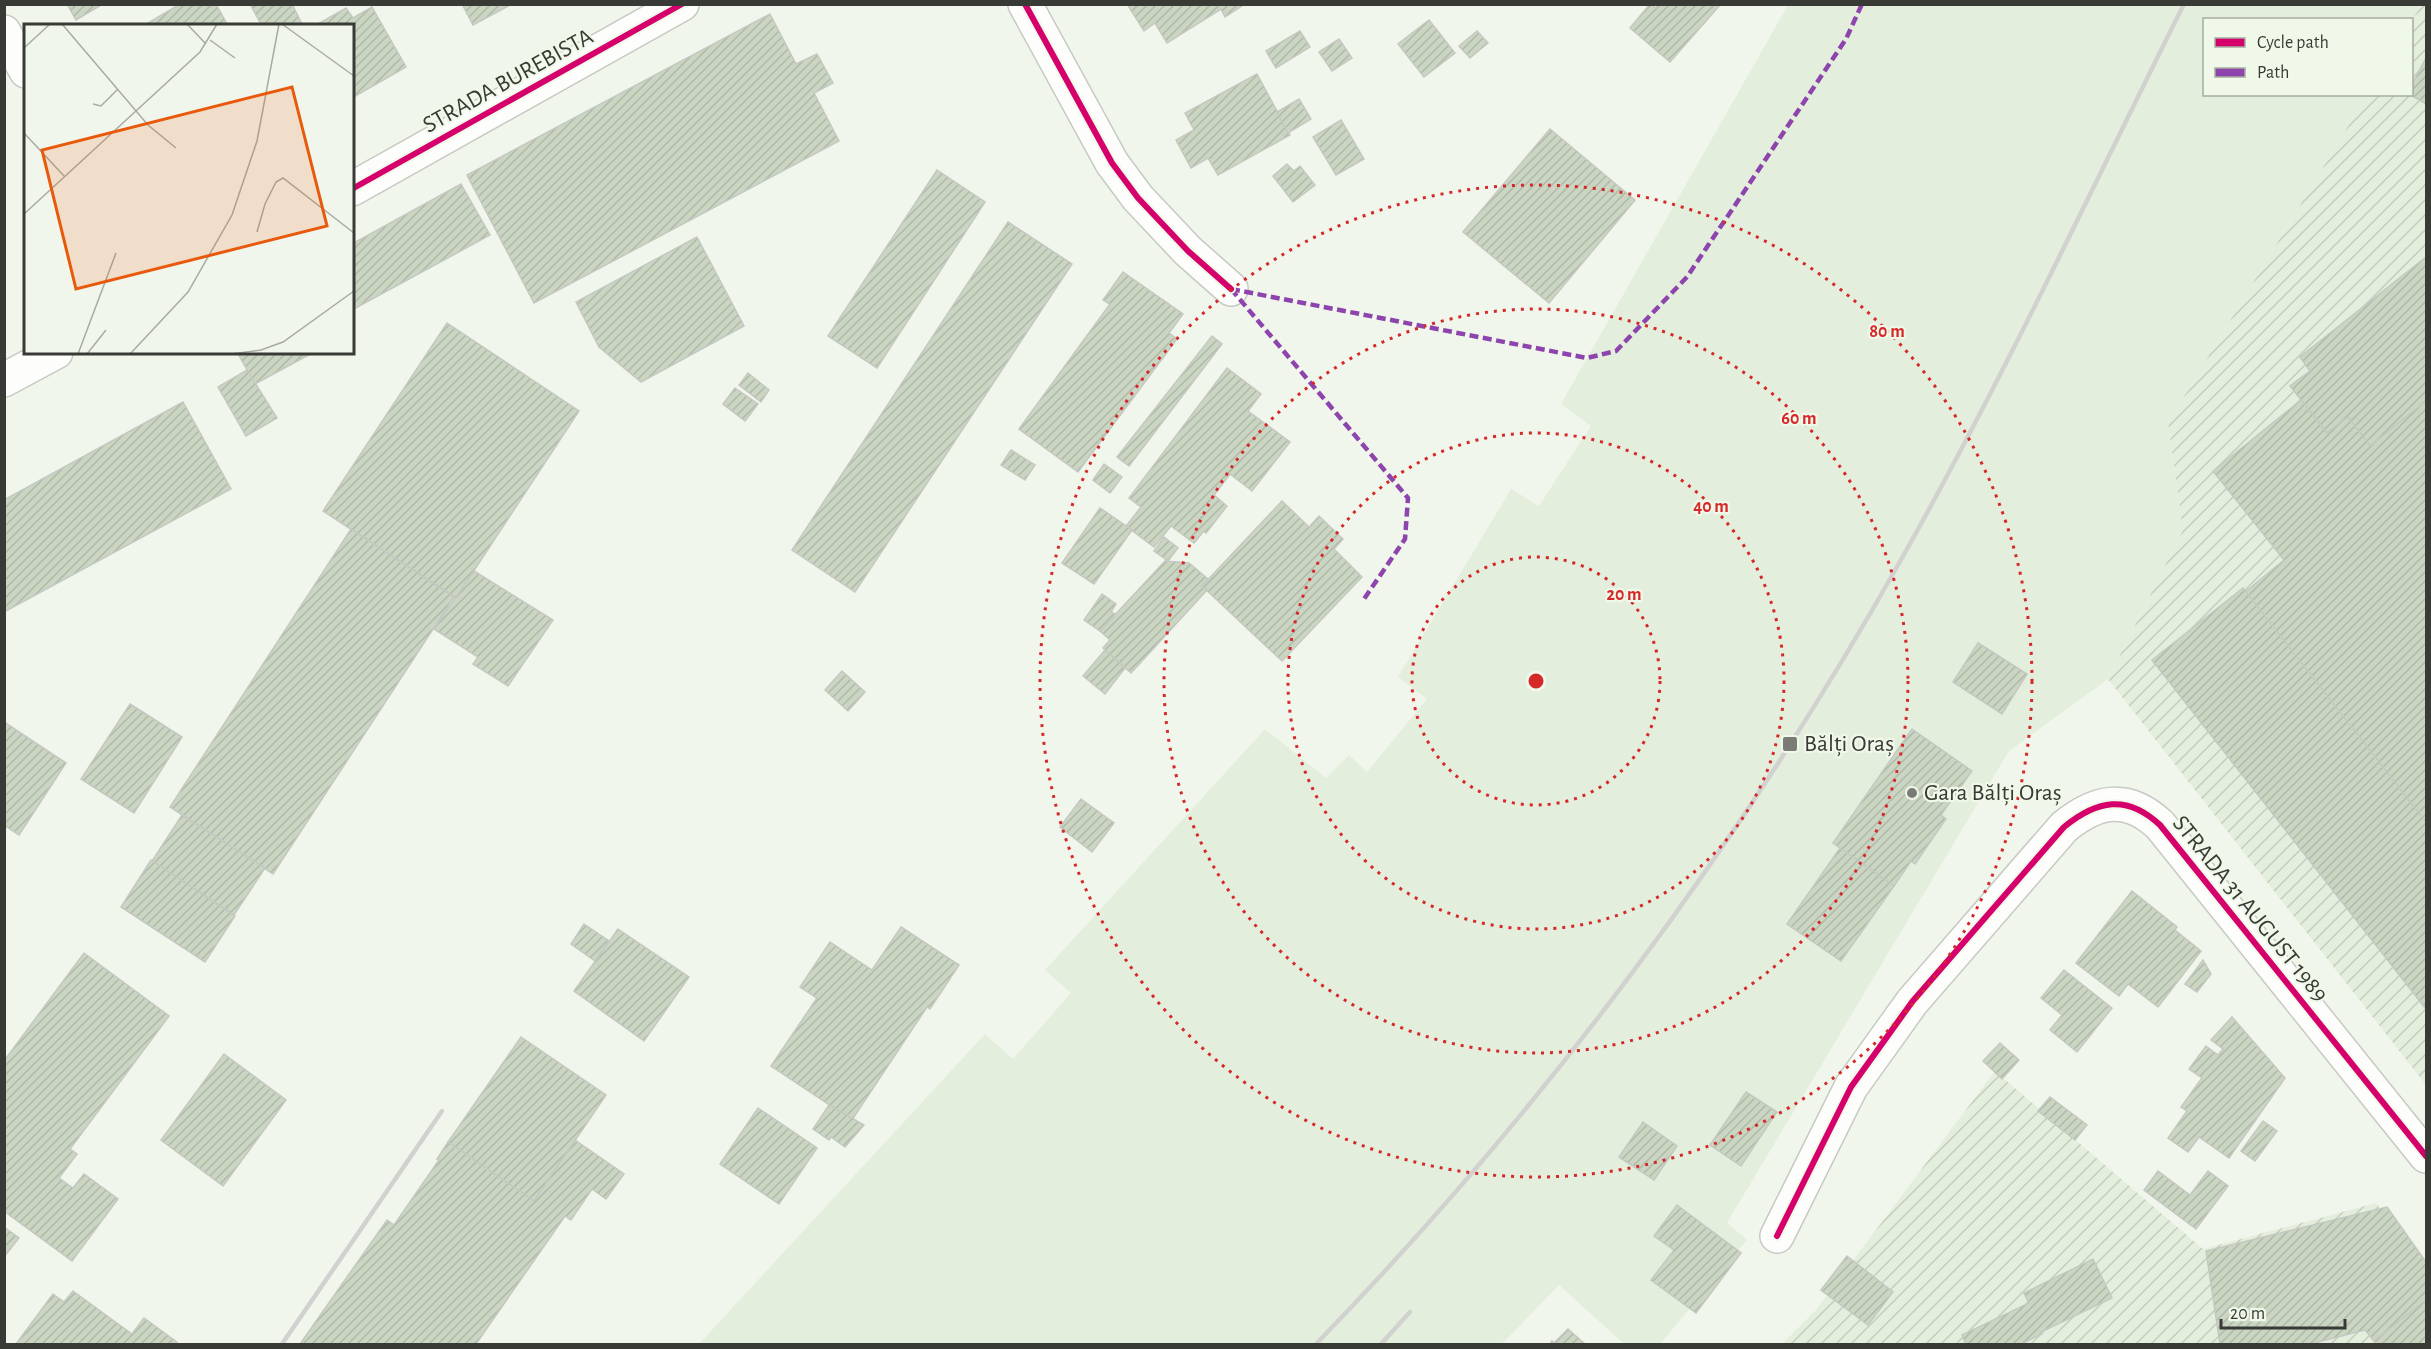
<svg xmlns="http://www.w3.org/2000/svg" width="2431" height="1349" font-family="'Alegreya Sans',sans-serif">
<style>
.built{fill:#e4eedd}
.industrial{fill:url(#industrial-furrows)}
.building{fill:url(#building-hatch);stroke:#c5c8c2;stroke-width:1.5}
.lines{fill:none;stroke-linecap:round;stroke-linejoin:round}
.street-casing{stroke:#c7cac3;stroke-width:36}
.street{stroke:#fdfefc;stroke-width:33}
.rail{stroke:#d1d2cf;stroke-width:4.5}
.quiet{stroke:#8e44ad;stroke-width:4.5;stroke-dasharray:9 4.5;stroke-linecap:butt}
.cycleway-casing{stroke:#f0f9e9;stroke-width:10}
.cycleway{stroke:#d6006c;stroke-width:6}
.ring{fill:none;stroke:#d62828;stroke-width:3;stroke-dasharray:3 6}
.poi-dot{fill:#797c75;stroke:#f0f9e9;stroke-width:2}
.labels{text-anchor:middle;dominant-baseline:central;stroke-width:4.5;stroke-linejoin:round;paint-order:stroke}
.street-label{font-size:24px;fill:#383b35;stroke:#f0f9e9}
.poi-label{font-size:24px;fill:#383b35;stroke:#f0f9e9;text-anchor:start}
.inset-road{fill:none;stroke:#a7aba3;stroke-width:1.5}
.view{fill:#e8590c;fill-opacity:0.15;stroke:#e8590c;stroke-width:3}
.inset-edge{fill:none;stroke:#383b35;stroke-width:3}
.centre{fill:#d62828;stroke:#f0f9e9;stroke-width:3}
.ring-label{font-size:18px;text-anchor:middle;font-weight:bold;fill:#d62828;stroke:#f0f9e9;stroke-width:4.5;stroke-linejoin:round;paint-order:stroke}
</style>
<defs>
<pattern id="industrial-furrows" width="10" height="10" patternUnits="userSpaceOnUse" patternTransform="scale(1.5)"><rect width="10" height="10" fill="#e4eedd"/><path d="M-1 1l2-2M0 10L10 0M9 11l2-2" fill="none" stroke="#c4cdbe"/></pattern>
<pattern id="building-hatch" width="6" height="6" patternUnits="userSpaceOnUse" patternTransform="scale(1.5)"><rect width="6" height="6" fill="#cbd6c2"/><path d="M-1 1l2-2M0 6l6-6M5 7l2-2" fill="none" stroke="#afb9a7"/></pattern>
</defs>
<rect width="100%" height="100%" fill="#f1f6ec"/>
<polygon class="built" points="1788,5 2421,5 2412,21 2204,20 2204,94 2367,95 2168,423 2183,530 2108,679 2009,751 1727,1223 1747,1240 1660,1344 1624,1344 1559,1285 1502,1344 699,1344 985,1034 1013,1059 1071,993 1045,970 1265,729 1326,778 1349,755 1367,772 1427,699 1398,677 1511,489 1539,506 1591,426 1561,404"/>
<g class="industrial">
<polygon points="2421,5 2426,5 2426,1085 2108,679 2183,530 2168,423 2367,95 2412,94 2412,21"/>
<polygon points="1995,1071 2203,1249 2376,1203 2426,1268 2426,1344 1782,1344 1816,1310"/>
</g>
<g class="building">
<polygon points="67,4 103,4 76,20"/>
<polygon points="180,4 216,4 228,26 150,26 148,23"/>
<polygon points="250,4 292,4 303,26 262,26"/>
<polygon points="462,4 512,4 473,25"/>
<polygon points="1127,4 1241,4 1242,6 1225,17 1221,9 1167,43 1155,23 1144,31"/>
<polygon points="1650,4 1656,8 1659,4 1721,4 1670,62 1630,28"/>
<polygon points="372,7 406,67 352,98 352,26 316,25 346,8 353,18"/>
<polygon points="770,14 796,64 817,54 833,83 814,93 839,141 534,303 467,175"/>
<polygon points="1429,20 1455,53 1424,77 1398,44"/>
<polygon points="1300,31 1310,47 1276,68 1266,51"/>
<polygon points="1477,31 1488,43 1470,58 1459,46"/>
<polygon points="1339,39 1352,58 1332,71 1319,52"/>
<polygon points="2426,58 2426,104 2409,94 2412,94 2412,84"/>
<polygon points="1257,74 1290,135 1218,175 1208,158 1191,168 1176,140 1194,130 1185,113"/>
<polygon points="1299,99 1311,119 1288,133 1277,112"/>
<polygon points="1341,120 1364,159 1336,175 1313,137"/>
<polygon points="1550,129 1635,200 1549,303 1463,232"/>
<polygon points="1287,164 1294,171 1300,166 1315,185 1293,202 1273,176"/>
<polygon points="937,170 985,202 877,368 828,336"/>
<polygon points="461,184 490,235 352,310 352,244"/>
<polygon points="1008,222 1072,264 855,592 792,550"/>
<polygon points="697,237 744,326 641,382 599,347 576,302"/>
<polygon points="2426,257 2426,401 2370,446 2348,417 2327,433 2290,386 2310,371 2300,357"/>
<polygon points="1123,272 1183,314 1169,333 1177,339 1078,472 1019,429 1110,304 1103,300"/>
<polygon points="447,323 579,411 456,598 323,511"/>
<polygon points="1212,336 1222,344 1129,466 1117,457"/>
<polygon points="237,352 314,352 255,384"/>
<polygon points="1227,368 1261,394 1248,411 1290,442 1252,491 1230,474 1214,495 1227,506 1206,533 1204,531 1194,543 1171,526 1154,547 1126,526 1141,507 1129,498"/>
<polygon points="247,370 277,418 246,436 218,387"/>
<polygon points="748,373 769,390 761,402 739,385"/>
<polygon points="735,388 758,404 745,421 723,404"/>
<polygon points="2301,400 2327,433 2348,417 2370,446 2426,401 2426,822 2245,592 2284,560 2213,471"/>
<polygon points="183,402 231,489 4,612 4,500"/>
<polygon points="1011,450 1035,465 1025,480 1001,465"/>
<polygon points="1104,464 1122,477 1110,493 1093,480"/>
<polygon points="1282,501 1309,527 1319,516 1343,539 1334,549 1362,577 1282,661 1202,586"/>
<polygon points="1100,508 1132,530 1094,584 1062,563"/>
<polygon points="351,529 454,597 273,874 170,807"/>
<polygon points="1164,537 1178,548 1168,561 1154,551"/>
<polygon points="1165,561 1189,563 1208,579 1202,586 1207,590 1131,673 1103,648 1110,640 1100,631"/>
<polygon points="474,571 553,620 508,686 473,664 478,657 434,629"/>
<polygon points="2243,588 2426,822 2426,1009 2152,660"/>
<polygon points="1102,594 1116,604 1111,612 1115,614 1100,631 1084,620"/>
<polygon points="1978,643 2027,674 2002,714 1953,682"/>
<polygon points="1105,650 1125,668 1105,694 1083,676"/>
<polygon points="842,671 865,692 848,711 825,690"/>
<polygon points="130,704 182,737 134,813 81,779"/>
<polygon points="4,722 66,763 19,835 4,825"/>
<polygon points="1912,729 1972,771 1941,815 1946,819 1915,864 1911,861 1894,886 1833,843"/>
<polygon points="1081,799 1114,823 1092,852 1060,827"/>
<polygon points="182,815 265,868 234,915 152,861"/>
<polygon points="1840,848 1894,886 1841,961 1787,924"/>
<polygon points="151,860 235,916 205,962 121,907"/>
<polygon points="2132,891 2177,927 2175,930 2201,951 2158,1007 2128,984 2119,996 2076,963"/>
<polygon points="584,924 609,941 595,961 571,944"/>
<polygon points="901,927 959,965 930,1009 927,1007 852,1120 771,1066 817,998 800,987 830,942 872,970"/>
<polygon points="618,929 689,977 644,1041 574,991"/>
<polygon points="84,953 169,1016 70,1149 77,1154 59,1178 73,1188 84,1174 118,1199 72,1261 4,1211 4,1061"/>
<polygon points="2203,960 2211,974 2197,992 2185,984"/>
<polygon points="2064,970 2112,1008 2077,1052 2050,1030 2062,1015 2041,998"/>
<polygon points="2232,1017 2285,1078 2229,1158 2199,1137 2188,1152 2168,1138 2187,1111 2181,1107 2202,1078 2189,1069 2206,1046 2218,1055 2223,1049 2211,1040"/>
<polygon points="521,1037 606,1095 534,1201 448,1142"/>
<polygon points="2000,1043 2019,1060 2002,1079 1983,1061"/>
<polygon points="224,1054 286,1100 223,1186 161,1140"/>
<polygon points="1746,1092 1777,1112 1741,1166 1710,1145"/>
<polygon points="2050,1097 2087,1125 2075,1140 2038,1111"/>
<polygon points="829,1105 864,1125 845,1147 831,1137 829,1140 813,1129"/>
<polygon points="758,1108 817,1148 779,1204 720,1164"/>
<polygon points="2263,1121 2277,1131 2255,1161 2241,1151"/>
<polygon points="1643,1122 1677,1146 1654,1180 1619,1157"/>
<polygon points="575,1140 624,1174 606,1199 592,1189 571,1220 565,1216 476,1344 300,1344 387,1220 394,1225 439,1160 437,1159 448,1142 534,1201"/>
<polygon points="2158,1171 2190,1195 2208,1171 2228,1186 2196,1229 2144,1190"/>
<polygon points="1677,1205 1741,1253 1696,1313 1651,1280 1674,1250 1654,1236"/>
<polygon points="2387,1207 2426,1262 2426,1300 2374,1341 2365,1330 2310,1344 2220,1344 2206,1251"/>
<polygon points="4,1227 19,1238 4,1257"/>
<polygon points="1847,1256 1893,1292 1868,1325 1821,1290"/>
<polygon points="2093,1259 2112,1298 2041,1332 2042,1334 2021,1344 1966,1344 1962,1335 2029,1303 2024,1293"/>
<polygon points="73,1291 132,1334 144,1318 177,1342 175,1344 16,1344 53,1294 64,1302"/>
<polygon points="2426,1300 2426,1344 2376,1344 2374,1341"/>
<polygon points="1568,1329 1585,1344 1550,1344 1552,1341 1554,1343"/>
</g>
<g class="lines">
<defs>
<g id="street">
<polyline points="1025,4 1112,163 1138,198 1188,251 1231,289"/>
<polyline points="4,32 26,71"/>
<polyline points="352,189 682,4"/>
<polyline points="4,380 56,352"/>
<path d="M1777,1236L1851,1087L1869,1062L1912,1002L2064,827C2097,800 2127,794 2160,825L2426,1156"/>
</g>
</defs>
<use href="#street" class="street-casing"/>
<use href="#street" class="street"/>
<g class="rail">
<polyline points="282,1344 442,1111"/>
<path d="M1316,1344C1543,1110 1742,843 1902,558C2004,377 2091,190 2184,4"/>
<polyline points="1381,1344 1410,1312"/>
</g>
<g class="quiet">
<polyline points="1231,289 1587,358 1616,351 1687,277 1846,39 1862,4"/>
<polyline points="1231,289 1408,498 1405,539 1364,599"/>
</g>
<defs>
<g id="cycleway">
<polyline points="1025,4 1112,163 1138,198 1188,251 1231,289"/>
<polyline points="352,189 682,4"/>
<path d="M1777,1236L1851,1087L1869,1062L1912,1002L2064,827C2097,800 2127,794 2160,825L2426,1156"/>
</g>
</defs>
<use href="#cycleway" class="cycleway-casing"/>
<use href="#cycleway" class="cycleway"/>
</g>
<g class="ring">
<circle cx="1536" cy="681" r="124"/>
<circle cx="1536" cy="681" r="248"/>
<circle cx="1536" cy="681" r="372"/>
<circle cx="1536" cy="681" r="496"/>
</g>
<g class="poi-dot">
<rect x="1782" y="736" width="16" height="16" rx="3"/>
<circle cx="1912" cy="793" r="6"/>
</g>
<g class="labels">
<g class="street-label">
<text transform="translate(508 81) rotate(-29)">STRADA BUREBISTA</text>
<text transform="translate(2250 909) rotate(51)">STRADA 31 AUGUST 1989</text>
</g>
<g class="poi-label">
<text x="1804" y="744">Bălți Oraș</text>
<text x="1924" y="793">Gara Bălți Oraș</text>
</g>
</g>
<g transform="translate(24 24)">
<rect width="330" height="330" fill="#f1f6ec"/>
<path class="inset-road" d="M38,0L124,101L152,124M163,0L182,20M258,0L330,52M186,16L211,34M0,24L26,0M69,80L77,82L94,65M0,109L41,153M0,190L176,28L193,0M233,208L241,180L252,158L259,154L330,209M54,330L92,229M63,330L82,306M106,330L164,268L208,191L233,117L255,0M207,330L237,326L259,318L330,267"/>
<path class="view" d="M268,63L303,202L52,265L18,126Z"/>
<rect width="330" height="330" class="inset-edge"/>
</g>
<circle cx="1536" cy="681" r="9" class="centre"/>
<g class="ring-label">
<text x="1887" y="337">80 m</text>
<text x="1799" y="424">60 m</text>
<text x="1711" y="512">40 m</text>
<text x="1624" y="600">20 m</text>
</g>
<rect width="2431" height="1349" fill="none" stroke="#383b35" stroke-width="12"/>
<rect x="2203" y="18" width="210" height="78" fill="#f0f9e9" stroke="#a6ada1" stroke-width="1.5"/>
<rect x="2215" y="38" width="30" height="9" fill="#d6006c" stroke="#a6ada1" stroke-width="1.5"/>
<text x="2257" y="48" font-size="18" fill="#383b35">Cycle path</text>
<rect x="2215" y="68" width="30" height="9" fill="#8e44ad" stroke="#a6ada1" stroke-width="1.5"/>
<text x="2257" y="78" font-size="18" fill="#383b35">Path</text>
<path d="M2221 1319v9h124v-9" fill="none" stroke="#383b35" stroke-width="3"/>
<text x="2230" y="1319" font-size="18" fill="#383b35" stroke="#f0f9e9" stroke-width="4.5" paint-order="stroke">20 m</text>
</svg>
